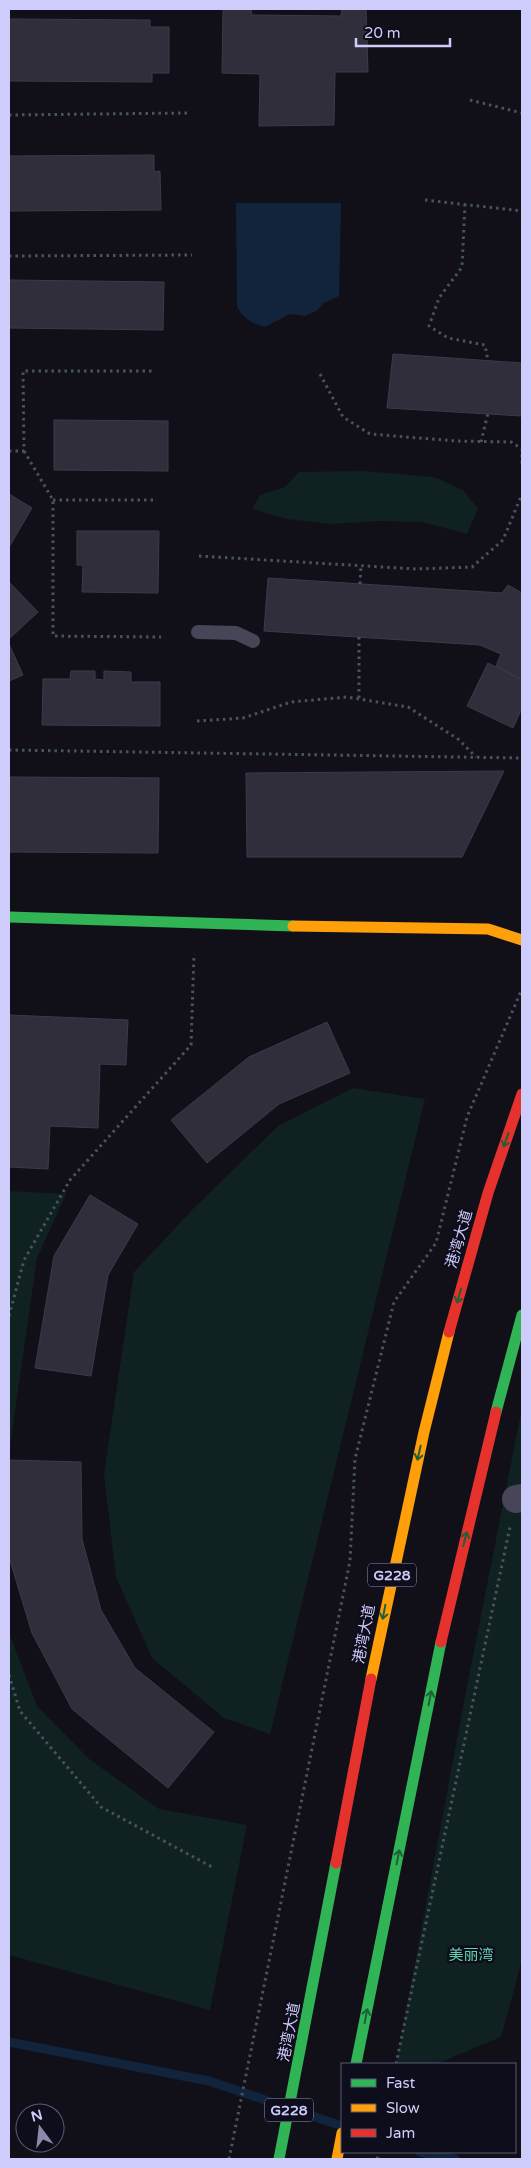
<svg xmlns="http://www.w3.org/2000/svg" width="531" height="2168" font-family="'Varela Round','Noto Sans SC',sans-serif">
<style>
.green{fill:#102121}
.water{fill:#11243b}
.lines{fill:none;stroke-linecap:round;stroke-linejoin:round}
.stream{stroke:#11243b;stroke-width:9}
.building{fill:#2f2e3a;stroke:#3c3a4b}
.path{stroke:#47545f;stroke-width:3;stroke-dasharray:2.5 4;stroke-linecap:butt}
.lane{stroke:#464658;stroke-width:14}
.street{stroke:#464658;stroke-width:28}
.fast{stroke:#30b455;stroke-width:11}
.slow{stroke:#ff9f0a;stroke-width:11}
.jam{stroke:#e5322d;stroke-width:11}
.oneway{stroke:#1f6038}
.labels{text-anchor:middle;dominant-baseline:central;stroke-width:5;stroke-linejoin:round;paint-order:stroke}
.shield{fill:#0e0d1b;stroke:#9493b7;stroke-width:1}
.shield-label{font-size:14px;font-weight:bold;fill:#ceccfa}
.street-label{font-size:15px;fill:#ceccfa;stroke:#0e0d1b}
.park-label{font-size:15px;fill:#60d2af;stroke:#0e0d1b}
</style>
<rect width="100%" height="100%" fill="#111018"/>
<g class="green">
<polygon points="364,471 434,477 463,490 478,509 467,534 422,522 379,521 332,524 287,519 252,509 260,495 285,487 299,472"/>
<polygon points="353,1088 425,1099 270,1734 224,1718 152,1658 116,1577 104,1474 134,1272 193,1209 278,1126"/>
<polygon points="9,1191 66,1194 37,1258 10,1446 9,1446"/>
<polygon points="522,1408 522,1960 501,2037 436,2064 396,2064 466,1691"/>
<polygon points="9,1633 37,1706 89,1759 159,1809 247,1825 210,2010 9,1955"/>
</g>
<path class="water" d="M236,203H341L339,296L324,303L316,311L305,316L290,314L265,327C252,323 243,319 237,306Z"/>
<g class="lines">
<g class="stream">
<polyline points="9,2042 209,2081 342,2126"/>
<polyline points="420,2152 455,2159"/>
</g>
</g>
<g class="building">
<polygon points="223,9 251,9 252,15 341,16 342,9 366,9 368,72 335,72 334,125 259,126 260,74 222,73"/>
<polygon points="9,19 150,20 150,27 169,27 169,73 152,73 152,82 9,81"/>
<polygon points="154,155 154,172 160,171 161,210 9,211 9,156"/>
<polygon points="9,280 164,282 163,330 9,328"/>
<polygon points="393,354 522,363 522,416 387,408"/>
<polygon points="54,420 168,421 168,471 54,470"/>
<polygon points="9,494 32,508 9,547"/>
<polygon points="77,531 159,531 158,593 82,592 83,565 77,565"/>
<polygon points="268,578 502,593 508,585 522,593 522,680 496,666 501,654 480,645 264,631"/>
<polygon points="10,583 38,612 9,639 9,585"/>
<polygon points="9,644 23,675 9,681"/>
<polygon points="488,663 522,680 522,708 513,728 467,706"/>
<polygon points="71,671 95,671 95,679 104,680 104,671 131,672 131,682 160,682 160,726 42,725 43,679 70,679"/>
<polygon points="504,771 462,857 247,857 246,773"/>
<polygon points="9,777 159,778 158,853 9,852"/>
<polygon points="9,1015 128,1020 126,1065 100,1064 98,1128 50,1126 48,1169 9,1167"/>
<polygon points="327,1022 350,1073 279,1104 207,1163 171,1120 249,1057"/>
<polygon points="90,1195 138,1224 108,1275 91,1376 35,1368 54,1256"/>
<polygon points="9,1460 81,1462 82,1539 101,1610 135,1668 214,1732 168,1788 72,1709 32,1633 9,1557"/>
</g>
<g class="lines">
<g class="path">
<polyline points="470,100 522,113"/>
<polyline points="9,115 187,113"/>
<polyline points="425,200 522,211"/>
<polyline points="465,204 462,267 439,298 429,326 448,338 485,345 488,361"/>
<polyline points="9,256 192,255"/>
<polyline points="320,374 343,417 370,434 456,441 511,442 522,449 522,467"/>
<polyline points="481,442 488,413"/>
<polyline points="9,451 24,451 23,371 153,371"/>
<polyline points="24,451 53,500 53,636 161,637"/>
<polyline points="53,500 156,500"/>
<polyline points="199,556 416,569 472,567 503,540 522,494"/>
<polyline points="360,584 361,565"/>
<polyline points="359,637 359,699"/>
<polyline points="197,721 243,718 291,702 347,697 408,707 458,739 476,757"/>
<polyline points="9,750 522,758"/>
<polyline points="9,1316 24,1260 70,1180 191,1045 194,954"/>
<polyline points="9,1675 20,1711 101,1807 212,1867"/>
<polyline points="396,2064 510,1527"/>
<polyline points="229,2159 350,1561 355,1459 394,1302 436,1243 467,1117 522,989"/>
<polyline points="377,2159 379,2152"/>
</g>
<polyline class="lane" points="198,632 236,633 253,641"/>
<polyline class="street" points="516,1499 522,1498"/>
<g class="fast">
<polyline points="9,917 293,926"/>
<polyline points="496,1412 522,1315"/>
<polyline points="356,2064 441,1642"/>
<polyline points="279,2159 336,1863"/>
</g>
<g class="slow">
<polyline points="293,926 488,929 522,940"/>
<polyline points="371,1679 424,1432 449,1332"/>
<polyline points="337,2159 342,2133"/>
</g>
<g class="jam">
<polyline points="449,1332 488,1193 522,1094"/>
<polyline points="441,1642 496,1412"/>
<polyline points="336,1863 371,1679"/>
</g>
</g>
<defs><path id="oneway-shaft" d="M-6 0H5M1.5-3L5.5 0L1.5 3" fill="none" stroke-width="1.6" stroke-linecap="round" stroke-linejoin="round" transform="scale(1.25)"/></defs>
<g class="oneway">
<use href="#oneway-shaft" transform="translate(506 1140) rotate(109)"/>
<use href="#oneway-shaft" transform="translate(459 1296) rotate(106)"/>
<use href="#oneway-shaft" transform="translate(419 1453) rotate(103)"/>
<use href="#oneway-shaft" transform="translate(465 1539) rotate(-76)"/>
<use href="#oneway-shaft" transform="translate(384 1612) rotate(101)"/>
<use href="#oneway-shaft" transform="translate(430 1698) rotate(-79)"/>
<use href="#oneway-shaft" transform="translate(398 1857) rotate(-79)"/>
<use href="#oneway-shaft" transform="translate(366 2016) rotate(-79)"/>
</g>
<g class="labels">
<g class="shield">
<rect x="368" y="1563.5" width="48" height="23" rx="4"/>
<rect x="265" y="2098.5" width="48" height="23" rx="4"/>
</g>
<g class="shield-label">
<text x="392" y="1575">G228</text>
<text x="289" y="2110">G228</text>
</g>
<g class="street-label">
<text transform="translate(459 1239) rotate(-74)">港湾大道</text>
<text transform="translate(364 1634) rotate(-79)">港湾大道</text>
<text transform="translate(289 2032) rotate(-79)">港湾大道</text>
</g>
<g class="park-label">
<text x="471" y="1955">美丽湾</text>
</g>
</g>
<rect width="531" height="2168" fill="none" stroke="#ceccfa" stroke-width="20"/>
<rect x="341" y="2063" width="175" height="90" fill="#0e0d1b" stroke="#5b5974"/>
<rect x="351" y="2079" width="25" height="8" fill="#30b455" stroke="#5b5974"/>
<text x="386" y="2088" font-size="15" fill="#ceccfa">Fast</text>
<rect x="351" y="2104" width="25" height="8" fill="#ff9f0a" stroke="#5b5974"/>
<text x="386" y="2113" font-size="15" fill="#ceccfa">Slow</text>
<rect x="351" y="2129" width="25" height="8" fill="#e5322d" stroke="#5b5974"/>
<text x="386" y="2138" font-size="15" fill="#ceccfa">Jam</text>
<g transform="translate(40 2128) rotate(345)"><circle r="24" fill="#0e0d1b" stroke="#5b5974"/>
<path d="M0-4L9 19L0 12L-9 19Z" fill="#8c8aab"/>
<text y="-8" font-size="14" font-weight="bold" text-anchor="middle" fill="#ceccfa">N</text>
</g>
<path d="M356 38v8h94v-8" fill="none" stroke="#ceccfa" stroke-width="2.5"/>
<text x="364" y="38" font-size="15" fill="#ceccfa" stroke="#0e0d1b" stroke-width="4" paint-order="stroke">20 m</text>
</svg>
